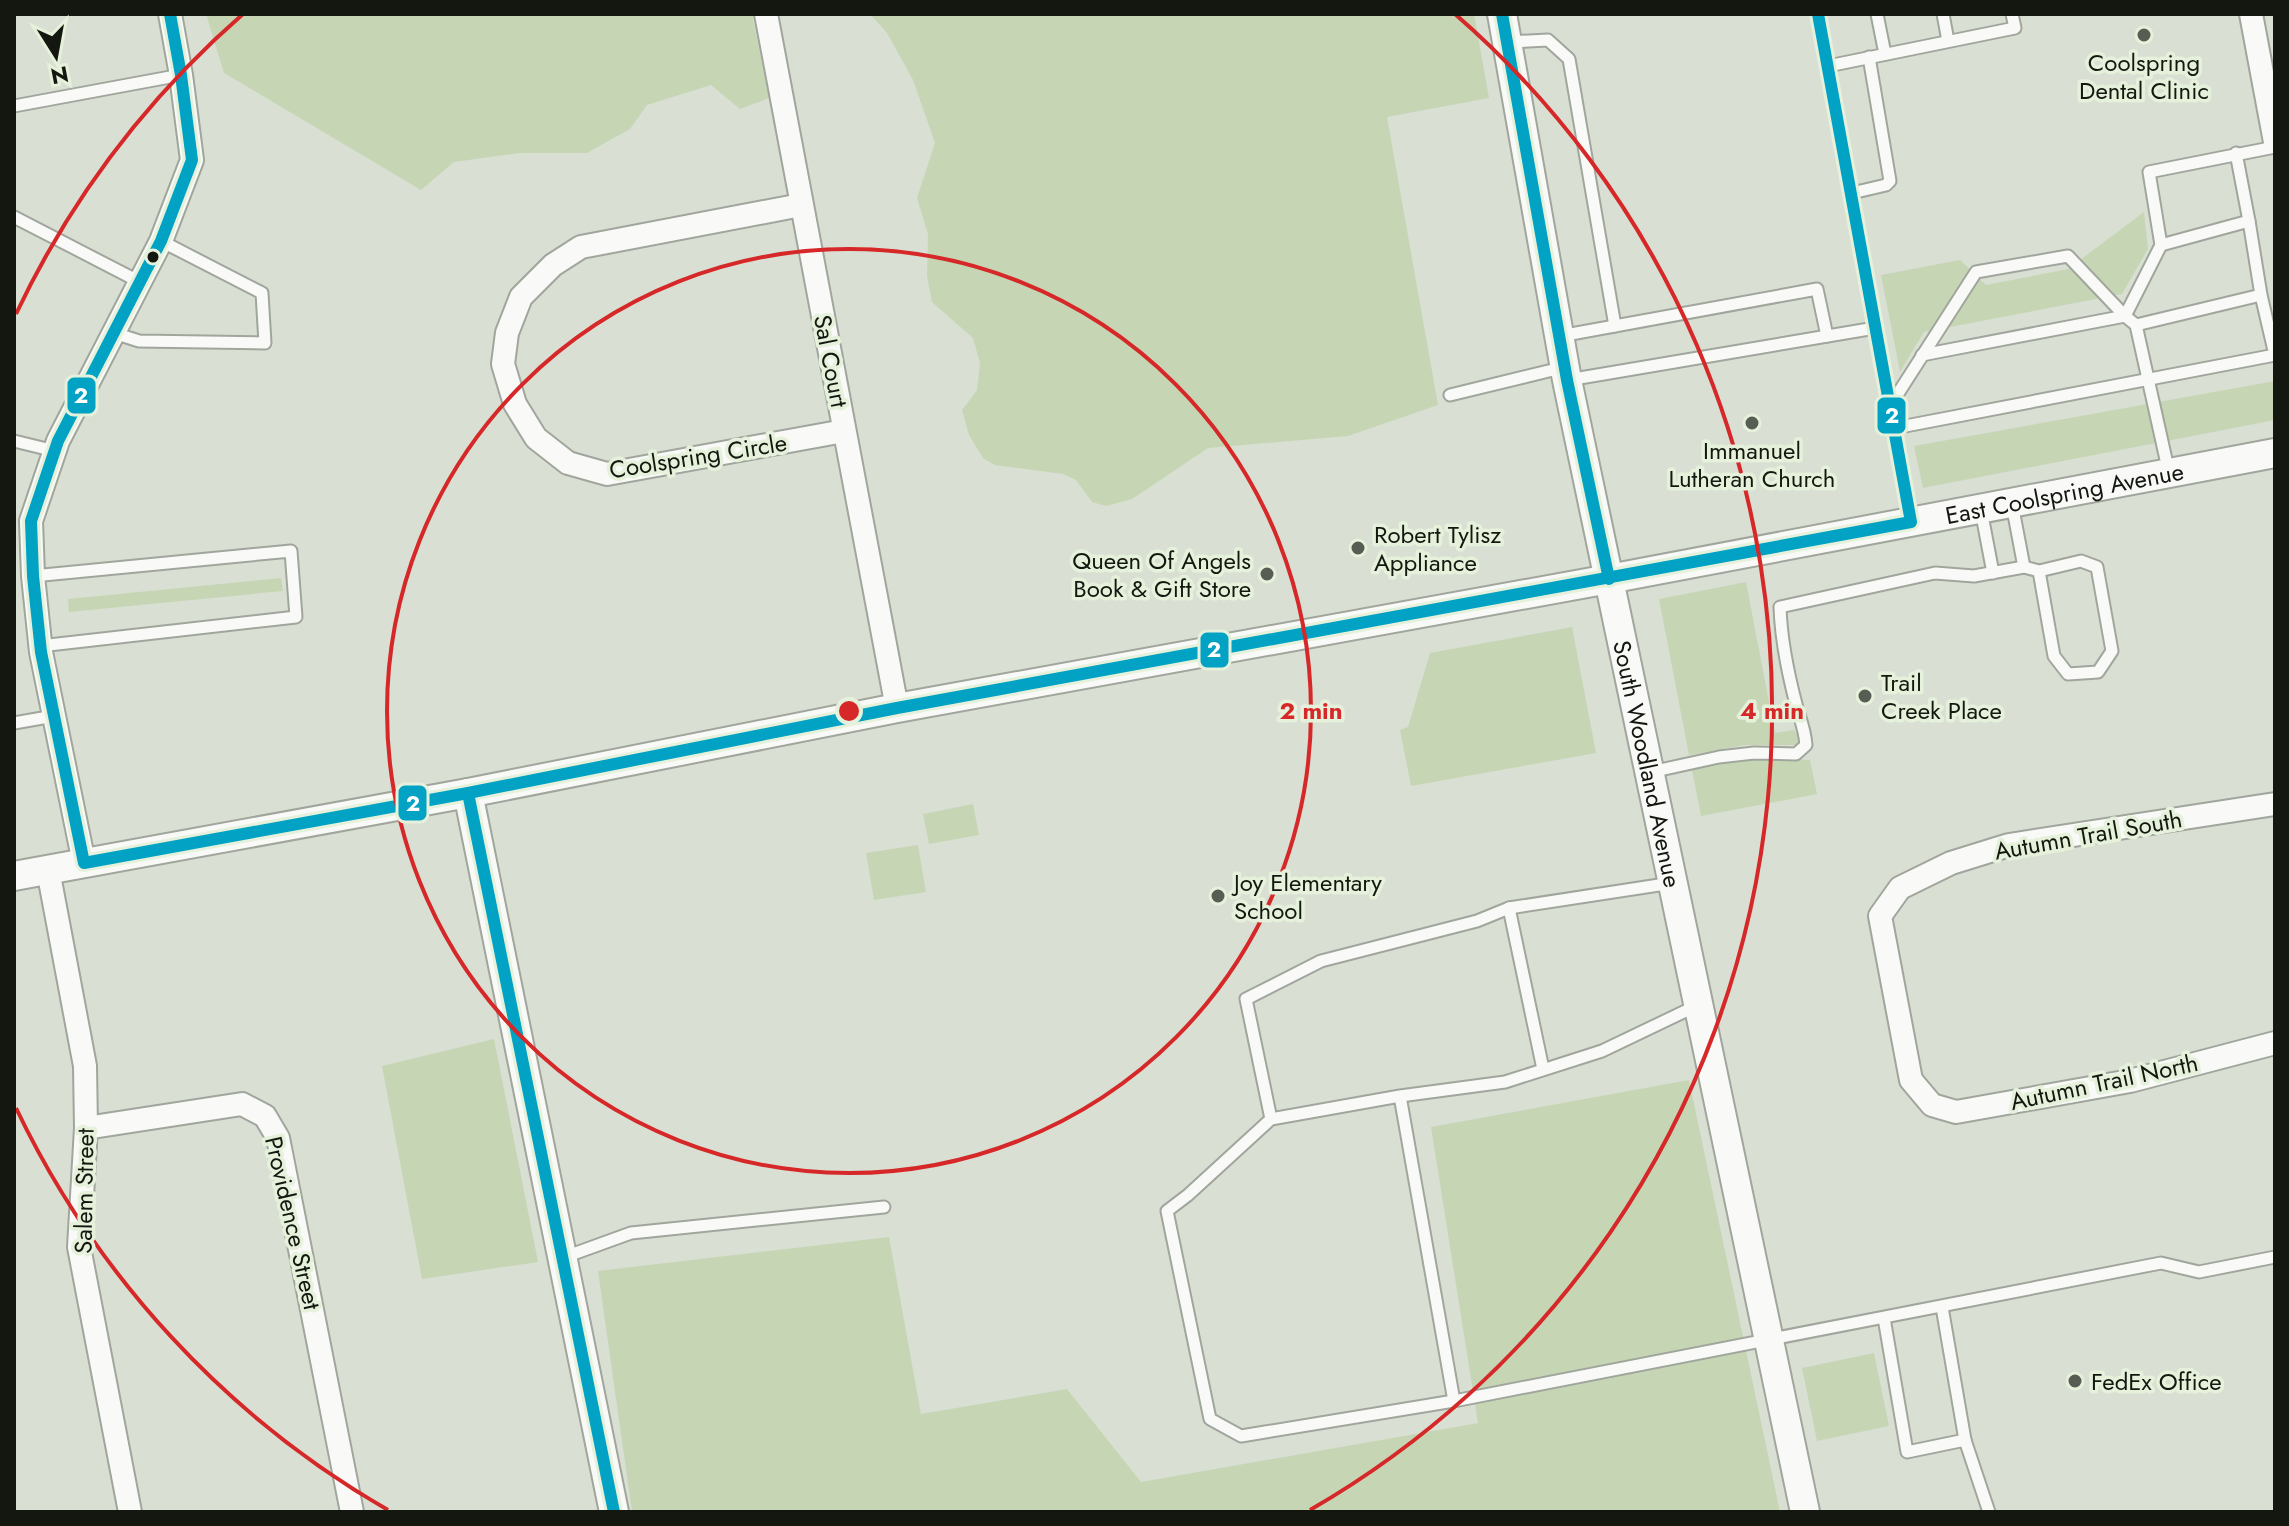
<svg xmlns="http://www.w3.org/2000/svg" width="2289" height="1526" font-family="Jost,sans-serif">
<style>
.green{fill:#c6d6b5}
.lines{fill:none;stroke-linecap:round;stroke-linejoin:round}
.service-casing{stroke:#a1a69d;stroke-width:15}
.minor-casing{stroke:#a1a69d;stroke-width:26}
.tertiary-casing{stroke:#a1a69d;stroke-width:32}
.service{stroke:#f9faf8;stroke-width:11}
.minor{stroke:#f9faf8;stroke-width:22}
.tertiary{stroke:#f9faf8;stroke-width:28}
.bus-1-casing{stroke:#e6f1db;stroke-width:18}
.bus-1{stroke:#01a2c4;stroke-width:12}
.ring{fill:none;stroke:#d62828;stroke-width:4}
.poi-dot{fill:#585d54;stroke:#e6f1db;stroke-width:3}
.bus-dot{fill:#13170f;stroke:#e6f1db;stroke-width:3}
.labels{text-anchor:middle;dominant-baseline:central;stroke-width:7;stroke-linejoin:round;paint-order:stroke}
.poi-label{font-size:24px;fill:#13170f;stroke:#e6f1db;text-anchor:start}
.street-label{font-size:24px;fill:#13170f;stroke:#e6f1db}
.centre{fill:#d62828;stroke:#e6f1db;stroke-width:4}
.ring-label{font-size:24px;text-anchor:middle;font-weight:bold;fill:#d62828;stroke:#e6f1db;stroke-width:7;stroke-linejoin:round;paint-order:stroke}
.line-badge{stroke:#e6f1db;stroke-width:3}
.badge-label{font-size:22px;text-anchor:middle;font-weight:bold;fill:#fff}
</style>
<rect width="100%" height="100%" fill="#d9dfd3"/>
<g class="green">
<polygon points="206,14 752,14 769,98 740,109 711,85 647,105 630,129 587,153 520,153 454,162 421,190 224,73"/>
<polygon points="870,14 1474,14 1489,98 1387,117 1438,405 1348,436 1208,448 1132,499 1106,506 1092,502 1076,480 1063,474 995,465 983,458 969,435 962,410 977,390 980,363 973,338 932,302 927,276 928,234 917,198 935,143 913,80 887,33"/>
<polygon points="2144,212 2148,249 2122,294 1924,332 1900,372 1881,275 1960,260 1986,285 2068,269"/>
<polygon points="2275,381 2275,420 1923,488 1914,446"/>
<polygon points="281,578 283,591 69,612 68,599"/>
<polygon points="1746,582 1775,733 1794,730 1797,734 1798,743 1796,745 1745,745 1689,755 1659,599"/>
<polygon points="1572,627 1596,753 1411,786 1400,730 1408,727 1430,653"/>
<polygon points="1779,758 1810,760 1817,794 1701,816 1692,770 1735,760"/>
<polygon points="973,804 979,835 929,844 923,814"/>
<polygon points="918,845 926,892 874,900 866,853"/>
<polygon points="494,1039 538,1262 422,1279 382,1066"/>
<polygon points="1689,1080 1780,1512 895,1512 894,1510 885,1512 632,1512 598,1271 889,1237 921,1414 1067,1389 1141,1482 1478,1423 1431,1127"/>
<polygon points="1874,1353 1889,1426 1817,1441 1802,1368"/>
</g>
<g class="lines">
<defs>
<g id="service">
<polyline points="1818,14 1911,521"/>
<polyline points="1877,14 1885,54"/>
<polyline points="1943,14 1948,41"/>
<polyline points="1509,42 1548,40 1569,59 1615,326"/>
<polyline points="1828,66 2015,28 2012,14"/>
<polyline points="14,106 181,75"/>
<polyline points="2236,153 2249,221"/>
<polyline points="1852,193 1886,185 1890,181 1869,57"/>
<polyline points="14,217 140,282"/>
<polyline points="2125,316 2161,245 2149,172 2275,147"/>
<polyline points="2136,325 2261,295"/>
<polyline points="114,333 139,341 265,343 262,293 161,241"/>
<polyline points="1560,336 1817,289 1827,336"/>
<polyline points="1922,355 2125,316"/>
<polyline points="1568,380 1875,328"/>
<polyline points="1450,395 1565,367"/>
<polyline points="1890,406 1976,272 2068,256 2125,316 2136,325 2169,473"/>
<polyline points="1895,428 2275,355 2261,295 2249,221 2161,245"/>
<polyline points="14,441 55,451"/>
<polyline points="2012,504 2024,567"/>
<polyline points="1981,510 1993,573"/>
<polyline points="33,576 291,551 296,617 40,646"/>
<polyline points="14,723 54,716"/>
<path d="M1651,772L1719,757L1754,753L1796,754L1806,745C1805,731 1801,721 1797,708C1789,678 1781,639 1780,607L1935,573L1974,576L2024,567L2039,571L2054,656L2068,674L2098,672L2112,651L2097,567L2081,561L2039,571"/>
<polyline points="1509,908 1543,1069"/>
<polyline points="1400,1096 1271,1119 1188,1195 1167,1211 1210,1419 1241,1436 1454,1401 1400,1096 1505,1082 1602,1051 1696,1006"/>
<polyline points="1271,1119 1246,999 1321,961 1477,921 1509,908 1672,883"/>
<polyline points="562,1258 631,1233 884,1207"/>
<polyline points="1884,1318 1907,1452 1965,1440 1942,1307"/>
<polyline points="1454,1401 2161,1263 2199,1272 2275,1257"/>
<polyline points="1965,1440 1989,1512"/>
</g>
<g id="minor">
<polyline points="766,14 897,708"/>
<polyline points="2251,14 2275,142"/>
<polyline points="801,205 581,247 553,265 521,297 507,333 503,364 515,404 536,438 568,463 607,474 844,431"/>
<polyline points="2275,804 2009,845 1951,863 1900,888 1880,916 1911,1080 1932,1105 1956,1112 2130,1081 2275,1043"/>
<polyline points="84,863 41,652 33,576 31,521 58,441 161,241 192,160 181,75 170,14"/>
<polyline points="48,870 85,1066 86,1128 79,1247 130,1512"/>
<polyline points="86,1128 242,1104 265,1116 278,1138 352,1512"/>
</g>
<g id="tertiary">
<path id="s1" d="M1502,14L1567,380L1805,1512"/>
<polyline points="468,793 614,1512"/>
<path id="s2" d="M14,876L468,793L897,708L1609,579L2275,453"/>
</g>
</defs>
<use href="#service" class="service-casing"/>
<use href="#minor" class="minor-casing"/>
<use href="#tertiary" class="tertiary-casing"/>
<use href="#service" class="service"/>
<use href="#minor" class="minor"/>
<use href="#tertiary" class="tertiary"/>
<defs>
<g id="bus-1">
<polyline points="170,14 181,75 192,160 161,241 58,441 31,521 33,576 41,652 84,863 468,793 897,708 1911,522 1818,14"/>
<polyline points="1502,14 1567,380 1609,579"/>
<polyline points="468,793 614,1512"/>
</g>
</defs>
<use href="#bus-1" class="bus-1-casing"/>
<use href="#bus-1" class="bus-1"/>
</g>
<g class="ring">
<circle cx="849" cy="711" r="462"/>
<path d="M388 1510A923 923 0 0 1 16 1108M16 314A923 923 0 0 1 243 14M1455 14A923 923 0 0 1 1310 1510"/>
</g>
<g class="poi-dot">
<circle cx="2144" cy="35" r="8"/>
<circle cx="1752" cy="423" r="8"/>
<circle cx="1358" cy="548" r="8"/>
<circle cx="1267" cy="574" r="8"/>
<circle cx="1865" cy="696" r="8"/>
<circle cx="1218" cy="896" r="8"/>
<circle cx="2075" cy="1381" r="8"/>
</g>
<circle class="bus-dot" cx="153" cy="257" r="7"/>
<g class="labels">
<g class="poi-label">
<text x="2144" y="62" text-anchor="middle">Coolspring<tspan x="2144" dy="28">Dental Clinic</tspan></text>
<text x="1752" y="450" text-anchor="middle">Immanuel<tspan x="1752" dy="28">Lutheran Church</tspan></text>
<text x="1374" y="534">Robert Tylisz<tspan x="1374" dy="28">Appliance</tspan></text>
<text x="1251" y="560" text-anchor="end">Queen Of Angels<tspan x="1251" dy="28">Book &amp; Gift Store</tspan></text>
<text x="1881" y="682">Trail<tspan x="1881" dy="28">Creek Place</tspan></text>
<text x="1234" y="882">Joy Elementary<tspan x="1234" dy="28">School</tspan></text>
<text x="2091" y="1381">FedEx Office</text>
</g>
<g class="street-label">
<text transform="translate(831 361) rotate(79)">Sal Court</text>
<text transform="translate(698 456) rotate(-9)">Coolspring Circle</text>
<text stroke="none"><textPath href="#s2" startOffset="2086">East Coolspring Avenue</textPath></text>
<text stroke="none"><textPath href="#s1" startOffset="764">South Woodland Avenue</textPath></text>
<text transform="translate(2088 835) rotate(-10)">Autumn Trail South</text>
<text transform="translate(2104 1082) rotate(-12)">Autumn Trail North</text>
<text transform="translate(84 1191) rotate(-89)">Salem Street</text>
<text transform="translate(293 1223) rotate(77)">Providence Street</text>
</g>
</g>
<circle cx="849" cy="711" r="12" class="centre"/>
<g class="ring-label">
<text x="1311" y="719">2 min</text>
<text x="1772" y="719">4 min</text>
</g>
<g class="line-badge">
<rect x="66" y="376" width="31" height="39" rx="8" fill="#01a2c4"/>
<rect x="1876" y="396" width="31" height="39" rx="8" fill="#01a2c4"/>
<rect x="1199" y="631" width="31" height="38" rx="8" fill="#01a2c4"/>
<rect x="397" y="784" width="31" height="38" rx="8" fill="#01a2c4"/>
</g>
<g class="badge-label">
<text x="81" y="403">2</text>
<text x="1892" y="423">2</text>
<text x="1214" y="657">2</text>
<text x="413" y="811">2</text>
</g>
<rect width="2289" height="1526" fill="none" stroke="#13170f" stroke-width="32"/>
<g transform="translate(56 56) rotate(169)" stroke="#e6f1db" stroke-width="6" paint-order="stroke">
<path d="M0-6L14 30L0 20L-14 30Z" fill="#13170f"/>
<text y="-12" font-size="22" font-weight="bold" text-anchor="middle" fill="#13170f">N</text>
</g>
</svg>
